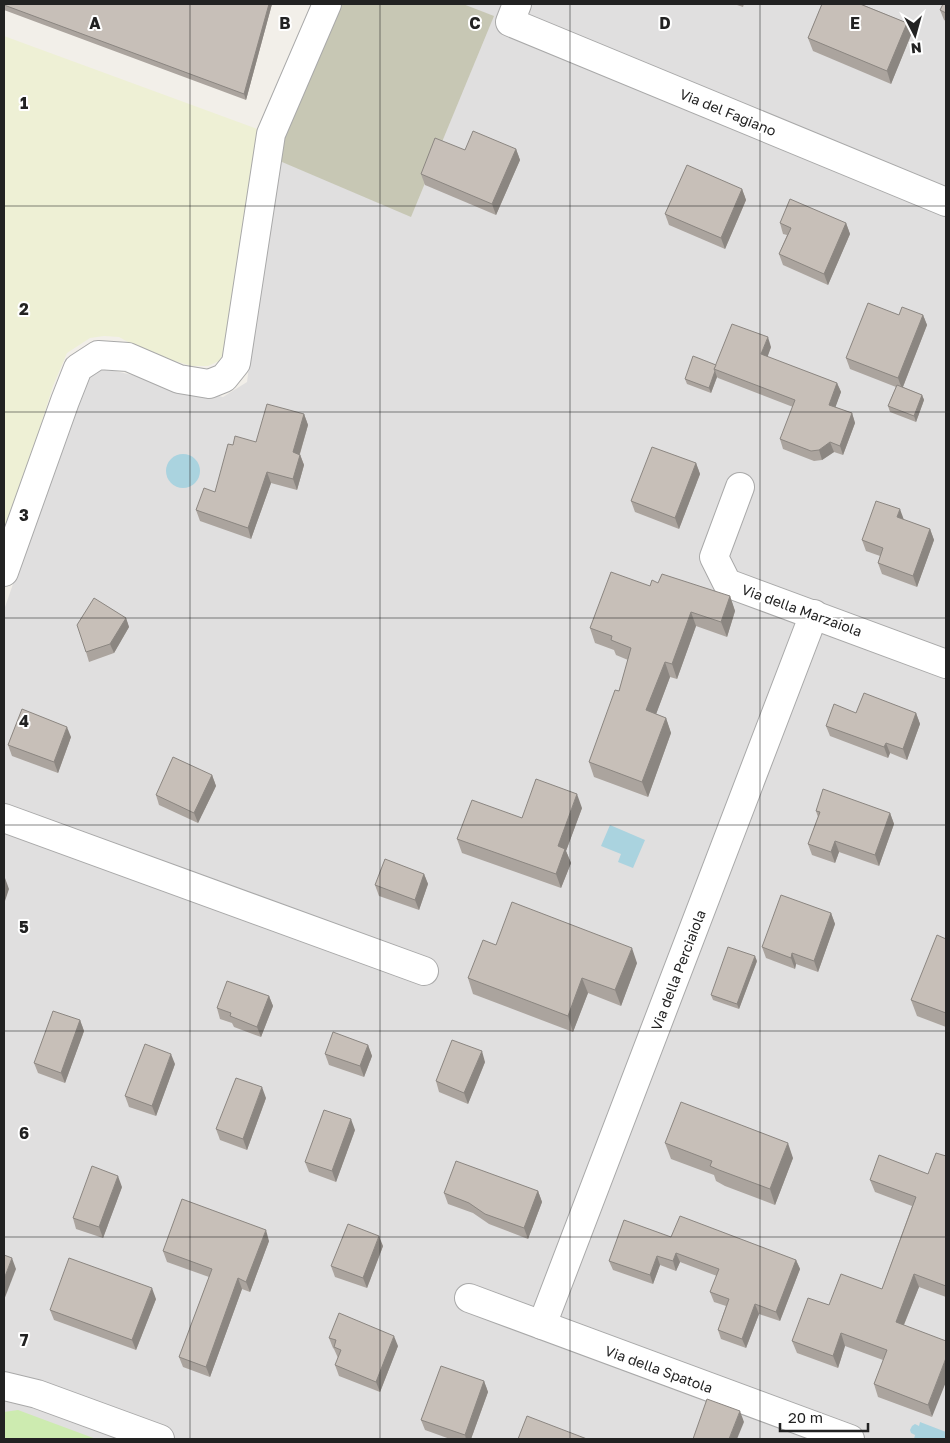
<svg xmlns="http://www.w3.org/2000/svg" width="950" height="1443" font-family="'Golos Text',sans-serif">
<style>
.residential{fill:#e0dfdf}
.construction{fill:#c7c7b4}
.farmland{fill:#eef0d5}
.grass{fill:#cdebb0}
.water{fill:#aad3df}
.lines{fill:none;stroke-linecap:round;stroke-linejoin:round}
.minor-casing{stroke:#a9a9a9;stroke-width:30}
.minor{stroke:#fff;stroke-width:28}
.wall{fill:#aba49e}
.shaded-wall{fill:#8b8681}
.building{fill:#c7bfb8;stroke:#8b8681}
.grid{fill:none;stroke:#222;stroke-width:1;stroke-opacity:0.55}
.labels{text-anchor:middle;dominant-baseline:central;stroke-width:4;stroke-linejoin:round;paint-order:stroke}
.street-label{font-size:14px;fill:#222;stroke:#fff}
.grid-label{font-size:16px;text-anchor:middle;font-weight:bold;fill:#222;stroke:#fff;stroke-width:4;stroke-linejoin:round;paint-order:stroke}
</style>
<rect width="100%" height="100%" fill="#f2efe9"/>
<polygon class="residential" points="336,4 946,4 946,1439 4,1439 4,610 83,381 103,368 223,397 247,382 275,159"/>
<polygon class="construction" points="336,4 463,4 494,16 411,217 275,159"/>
<polygon class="farmland" points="4,36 260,130 225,351 219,361 208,366 192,366 150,354 119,337 104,336 90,338 67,353 53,386 4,543"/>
<polygon class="grass" points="18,1410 96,1439 4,1439 4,1412"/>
<g class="water">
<circle cx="183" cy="471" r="17"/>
<polygon points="610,825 645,840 633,868 618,862 621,854 601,846"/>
<polygon points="920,1422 946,1432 946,1439 914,1439 915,1435 911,1433 910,1430 912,1426 915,1424 919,1426"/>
</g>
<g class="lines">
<defs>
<g id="minor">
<polyline points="517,4 510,22 946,202"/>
<polyline points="740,487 714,557 727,583 946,664"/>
<polyline points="4,572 65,401 78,368 98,355 128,357 179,379 209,384 224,378 236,363 271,134 327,4"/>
<polyline points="4,818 424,971"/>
<polyline points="469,1298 850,1439"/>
<polyline points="542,1325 814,614"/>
<polyline points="4,1386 37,1394 160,1439"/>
</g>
</defs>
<use href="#minor" class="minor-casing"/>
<use href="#minor" class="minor"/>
</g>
<g class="wall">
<polygon points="4,4 272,4 246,100 4,10"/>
<polygon points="734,4 744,4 743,7"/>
<polygon points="822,4 861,4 907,23 911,35 891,84 813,51 808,38"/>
<polygon points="946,4 946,21 944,20 940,10"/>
<polygon points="516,149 520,160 496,215 425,185 421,174 465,150"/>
<polygon points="742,189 746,200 725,249 669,225 665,214"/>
<polygon points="780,223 846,223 850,234 828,285 783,265 779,254 787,235 783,234"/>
<polygon points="899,315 923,315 927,325 903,387 922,395 924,400 916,422 890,412 888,406 896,387 850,369 846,358"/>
<polygon points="771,347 767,357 837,383 841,392 835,407 852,413 855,423 843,455 834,452 822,460 814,461 783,449 780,439 793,407 718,378 717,377 711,393 687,384 685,379 716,365"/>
<polygon points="304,414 308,425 300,454 304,465 297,490 271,483 251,539 200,521 196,510 215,492 233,445 256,442"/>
<polygon points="696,463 700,474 679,529 635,512 631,501"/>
<polygon points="904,520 930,529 934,540 917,587 882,574 878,563 880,556 866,551 862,540"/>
<polygon points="658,583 730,596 735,611 727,637 696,626 677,679 670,677 656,714 666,718 671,733 648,797 594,777 589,762 619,691 628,660 616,655 614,650 595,643 590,628 650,586"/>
<polygon points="126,618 129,627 114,653 89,662 86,652"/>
<polygon points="856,713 916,713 920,724 907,760 890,753 888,758 830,736 826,726"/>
<polygon points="71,737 58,773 12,756 8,745"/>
<polygon points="212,775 216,786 198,823 159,805 156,795"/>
<polygon points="582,808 566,851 571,863 561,888 462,853 457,839 522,818"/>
<polygon points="816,811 890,813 894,824 879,866 839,852 835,863 812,855 808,844 818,817"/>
<polygon points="424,874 428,884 419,910 379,896 375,885"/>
<polygon points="831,913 835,924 818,972 796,964 795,969 766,958 762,947"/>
<polygon points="946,939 946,1027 917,1016 911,1000"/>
<polygon points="496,945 637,963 621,1006 588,993 573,1032 473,994 468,978"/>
<polygon points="757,961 739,1009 713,1000 711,995"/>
<polygon points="269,996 273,1006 261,1037 234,1027 232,1023 220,1019 217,1008"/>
<polygon points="80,1020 84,1031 65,1083 38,1073 34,1063"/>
<polygon points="368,1045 372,1056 364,1077 329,1065 325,1054"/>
<polygon points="485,1062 468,1104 439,1092 436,1081"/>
<polygon points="175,1064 156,1116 129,1107 125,1096"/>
<polygon points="266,1098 247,1150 220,1140 216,1129"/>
<polygon points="355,1130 336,1182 309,1172 305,1162"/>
<polygon points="665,1143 793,1158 775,1205 725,1186 716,1181 714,1175 671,1159"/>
<polygon points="946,1156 946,1297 919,1287 904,1325 932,1417 878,1397 874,1384 883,1360 845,1346 838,1368 797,1353 792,1341 829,1305 882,1289 912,1206 875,1192 870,1180 928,1174"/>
<polygon points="122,1187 103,1238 76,1229 73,1218"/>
<polygon points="538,1191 542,1202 528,1239 489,1224 473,1213 448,1204 444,1193"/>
<polygon points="671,1237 796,1260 800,1269 780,1321 759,1314 746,1348 721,1339 718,1330 726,1306 714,1302 710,1292 717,1276 680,1262 676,1271 660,1265 653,1284 613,1270 609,1261"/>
<polygon points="269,1241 250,1292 242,1289 210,1377 183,1367 179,1357 209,1277 167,1262 163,1251"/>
<polygon points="383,1246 367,1288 335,1277 331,1266"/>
<polygon points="156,1299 136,1350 54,1320 50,1310"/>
<polygon points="329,1338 398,1346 380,1392 339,1376 335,1365 338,1358 334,1349 333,1348"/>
<polygon points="484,1381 488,1392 471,1439 450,1439 425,1430 421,1420"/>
</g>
<g class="shaded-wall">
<polygon points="269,4 272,4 246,100 244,94"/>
<polygon points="907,23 911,35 891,84 887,71"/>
<polygon points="516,149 520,160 496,215 492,204"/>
<polygon points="742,189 746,200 725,249 721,238"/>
<polygon points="846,223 850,234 828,285 824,274"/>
<polygon points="923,315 927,325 902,389 898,378"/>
<polygon points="768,337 771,347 765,364 761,354"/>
<polygon points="715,371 717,377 711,393 709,388"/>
<polygon points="837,383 841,392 833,414 829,405"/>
<polygon points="922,395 924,400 916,422 914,416"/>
<polygon points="852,413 855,423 843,455 840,446"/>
<polygon points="304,414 308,425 297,463 293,452"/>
<polygon points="830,442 834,452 822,460 819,450"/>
<polygon points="300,455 304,465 297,490 293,479"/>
<polygon points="696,463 700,474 679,529 675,518"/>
<polygon points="267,472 271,483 251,539 248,528"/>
<polygon points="900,509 904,520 897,517"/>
<polygon points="930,529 934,540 917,587 913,576"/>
<polygon points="730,596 735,611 727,637 721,622"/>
<polygon points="691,612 696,626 677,679 672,664"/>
<polygon points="126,618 129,627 114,653 110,644"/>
<polygon points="665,662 670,677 652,725 646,710"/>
<polygon points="916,713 920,724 907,760 903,749"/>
<polygon points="666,718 671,733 648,797 642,782"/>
<polygon points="67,727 71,737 58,773 54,762"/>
<polygon points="886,743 890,753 888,758 884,747"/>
<polygon points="212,775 216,786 198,823 194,813"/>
<polygon points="577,794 582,808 566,851 571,863 561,888 556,874 558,846"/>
<polygon points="890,813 894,824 879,866 875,855"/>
<polygon points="835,841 839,852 835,863 831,852"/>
<polygon points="424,874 428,884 419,910 415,900"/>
<polygon points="5,878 9,889 4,904 4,881"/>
<polygon points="831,913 835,924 818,972 814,961"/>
<polygon points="632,948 637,963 621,1006 615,990"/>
<polygon points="792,953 796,964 795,969 791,958"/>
<polygon points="755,956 757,961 739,1009 737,1004"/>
<polygon points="582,978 588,993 573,1032 568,1016"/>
<polygon points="269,996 273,1006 261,1037 257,1027"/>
<polygon points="80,1020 84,1031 65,1083 61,1073"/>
<polygon points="368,1045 372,1056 364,1077 360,1066"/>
<polygon points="482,1051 485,1062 468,1104 464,1093"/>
<polygon points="171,1054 175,1064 156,1116 152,1106"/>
<polygon points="262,1087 266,1098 247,1150 243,1139"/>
<polygon points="351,1119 355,1130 336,1182 332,1171"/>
<polygon points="788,1143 793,1158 775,1205 770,1189"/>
<polygon points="118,1176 122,1187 103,1238 99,1227"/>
<polygon points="538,1191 542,1202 528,1239 524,1228"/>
<polygon points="266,1230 269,1241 250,1292 246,1282"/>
<polygon points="379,1236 383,1246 367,1288 363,1278"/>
<polygon points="676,1253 680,1262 676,1271 673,1261"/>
<polygon points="657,1256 660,1265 653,1284 650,1275"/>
<polygon points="12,1258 16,1269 4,1300 4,1279"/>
<polygon points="796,1260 800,1269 780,1321 776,1312"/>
<polygon points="914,1274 919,1287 900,1334 896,1322"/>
<polygon points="238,1278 242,1289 210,1377 206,1367"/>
<polygon points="152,1288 156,1299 136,1350 132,1340"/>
<polygon points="755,1304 759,1314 746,1348 742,1339"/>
<polygon points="841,1333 845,1346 838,1368 833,1356"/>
<polygon points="394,1336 398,1346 380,1392 376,1382"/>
<polygon points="946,1358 946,1382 932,1417 928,1405"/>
<polygon points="484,1381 488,1392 471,1439 466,1439 465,1435"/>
<polygon points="740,1411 744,1422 737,1439 729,1439"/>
</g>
<g class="building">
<polygon points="4,4 269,4 244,94 4,5"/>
<polygon points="822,4 860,4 907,23 887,71 808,38"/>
<polygon points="943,4 946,4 946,13 940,10"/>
<polygon points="473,131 516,149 492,204 421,174 435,138 465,150"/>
<polygon points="687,165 742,189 721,238 665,214"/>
<polygon points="790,199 846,223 824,274 779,254 791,228 780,223"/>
<polygon points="868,303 899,315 902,307 923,315 898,378 846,358"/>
<polygon points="732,324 768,337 761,354 837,383 829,405 852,413 840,446 830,442 819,450 811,451 780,439 795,400 714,369"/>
<polygon points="693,356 716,365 714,369 715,371 709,388 685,379"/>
<polygon points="897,385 922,395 914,416 888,406"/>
<polygon points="267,404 304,414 293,452 300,455 293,479 267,472 248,528 196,510 204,488 215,492 228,444 233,445 235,436 256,442"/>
<polygon points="652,447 696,463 675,518 631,501"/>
<polygon points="876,501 900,509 897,517 930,529 913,576 878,563 883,548 862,540"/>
<polygon points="611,572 650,586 652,580 658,583 662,574 730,596 721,622 691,612 672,664 665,662 646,710 666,718 642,782 589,762 615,690 619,691 631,648 611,640 612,636 590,628"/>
<polygon points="94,598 126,618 110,644 86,652 77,625"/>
<polygon points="864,693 916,713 903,749 886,743 884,747 826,726 834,704 856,713"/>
<polygon points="22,709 67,727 54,762 8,745"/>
<polygon points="173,757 212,775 194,813 156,795"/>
<polygon points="536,779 577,794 558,846 565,849 556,874 457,839 472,800 522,818"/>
<polygon points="823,789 890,813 875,855 835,841 831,852 808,844 820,812 816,811"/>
<polygon points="385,859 424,874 415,900 375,885"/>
<polygon points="781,895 831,913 814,961 792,953 791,958 762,947"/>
<polygon points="512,902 632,948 615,990 582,978 568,1016 468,978 483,940 496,945"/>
<polygon points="937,935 946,939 946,1013 911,1000"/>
<polygon points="728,947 755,956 737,1004 711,995"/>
<polygon points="227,981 269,996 257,1027 230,1016 231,1013 217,1008"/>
<polygon points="53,1011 80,1020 61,1073 34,1063"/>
<polygon points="333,1032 368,1045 360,1066 325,1054"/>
<polygon points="452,1040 482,1051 464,1093 436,1081"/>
<polygon points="145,1044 171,1054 152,1106 125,1096"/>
<polygon points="236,1078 262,1087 243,1139 216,1129"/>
<polygon points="681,1102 788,1143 770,1189 719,1170 710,1166 712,1161 665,1143"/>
<polygon points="324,1110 351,1119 332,1171 305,1162"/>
<polygon points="936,1153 946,1156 946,1286 914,1274 896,1322 946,1341 946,1358 928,1405 874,1384 887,1350 841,1333 833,1356 792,1341 808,1298 829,1305 841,1274 882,1289 916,1197 870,1180 879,1155 928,1174"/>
<polygon points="456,1161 538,1191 524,1228 485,1214 469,1203 444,1193"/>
<polygon points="92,1166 118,1176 99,1227 73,1218"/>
<polygon points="182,1199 266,1230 246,1282 238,1278 206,1367 179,1357 212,1269 163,1251"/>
<polygon points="680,1216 796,1260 776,1312 755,1304 742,1339 718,1330 729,1299 710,1292 719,1269 676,1253 673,1261 657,1256 650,1275 609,1261 624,1220 671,1237"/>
<polygon points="348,1224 379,1236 363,1278 331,1266"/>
<polygon points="4,1255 12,1258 4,1279"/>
<polygon points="69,1258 152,1288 132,1340 50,1310"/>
<polygon points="339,1313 394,1336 376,1382 335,1365 341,1350 334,1347 336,1340 329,1338"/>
<polygon points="441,1366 484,1381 465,1435 421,1420"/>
<polygon points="707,1399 740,1411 729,1439 693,1439"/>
<polygon points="527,1416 587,1439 518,1439"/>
</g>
<path class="grid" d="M190,4V1439M380,4V1439M570,4V1439M760,4V1439M4,206H946M4,412H946M4,618H946M4,825H946M4,1031H946M4,1237H946"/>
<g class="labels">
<g class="street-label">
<text transform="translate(728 112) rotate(22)">Via del Fagiano</text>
<text transform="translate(802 610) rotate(20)">Via della Marzaiola</text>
<text transform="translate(678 970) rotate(-69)">Via della Perciaiola</text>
<text transform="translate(659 1369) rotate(20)">Via della Spatola</text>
</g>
</g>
<g class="grid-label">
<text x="95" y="29">A</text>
<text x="285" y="29">B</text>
<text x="475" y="29">C</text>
<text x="665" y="29">D</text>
<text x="855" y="29">E</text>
<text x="24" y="109">1</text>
<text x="24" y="315">2</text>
<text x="24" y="521">3</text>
<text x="24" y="727">4</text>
<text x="24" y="933">5</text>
<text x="24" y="1139">6</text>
<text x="24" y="1346">7</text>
</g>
<rect width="950" height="1443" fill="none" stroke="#222222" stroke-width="10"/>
<g transform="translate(915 35) rotate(174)" stroke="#ffffff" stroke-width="4" paint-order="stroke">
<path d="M0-4L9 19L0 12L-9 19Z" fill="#222222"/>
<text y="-8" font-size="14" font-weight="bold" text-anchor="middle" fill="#222222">N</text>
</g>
<path d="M780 1423v8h88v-8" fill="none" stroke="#222222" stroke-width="2.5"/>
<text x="788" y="1423" font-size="15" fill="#222222" stroke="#ffffff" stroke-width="4" paint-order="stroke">20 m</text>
</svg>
